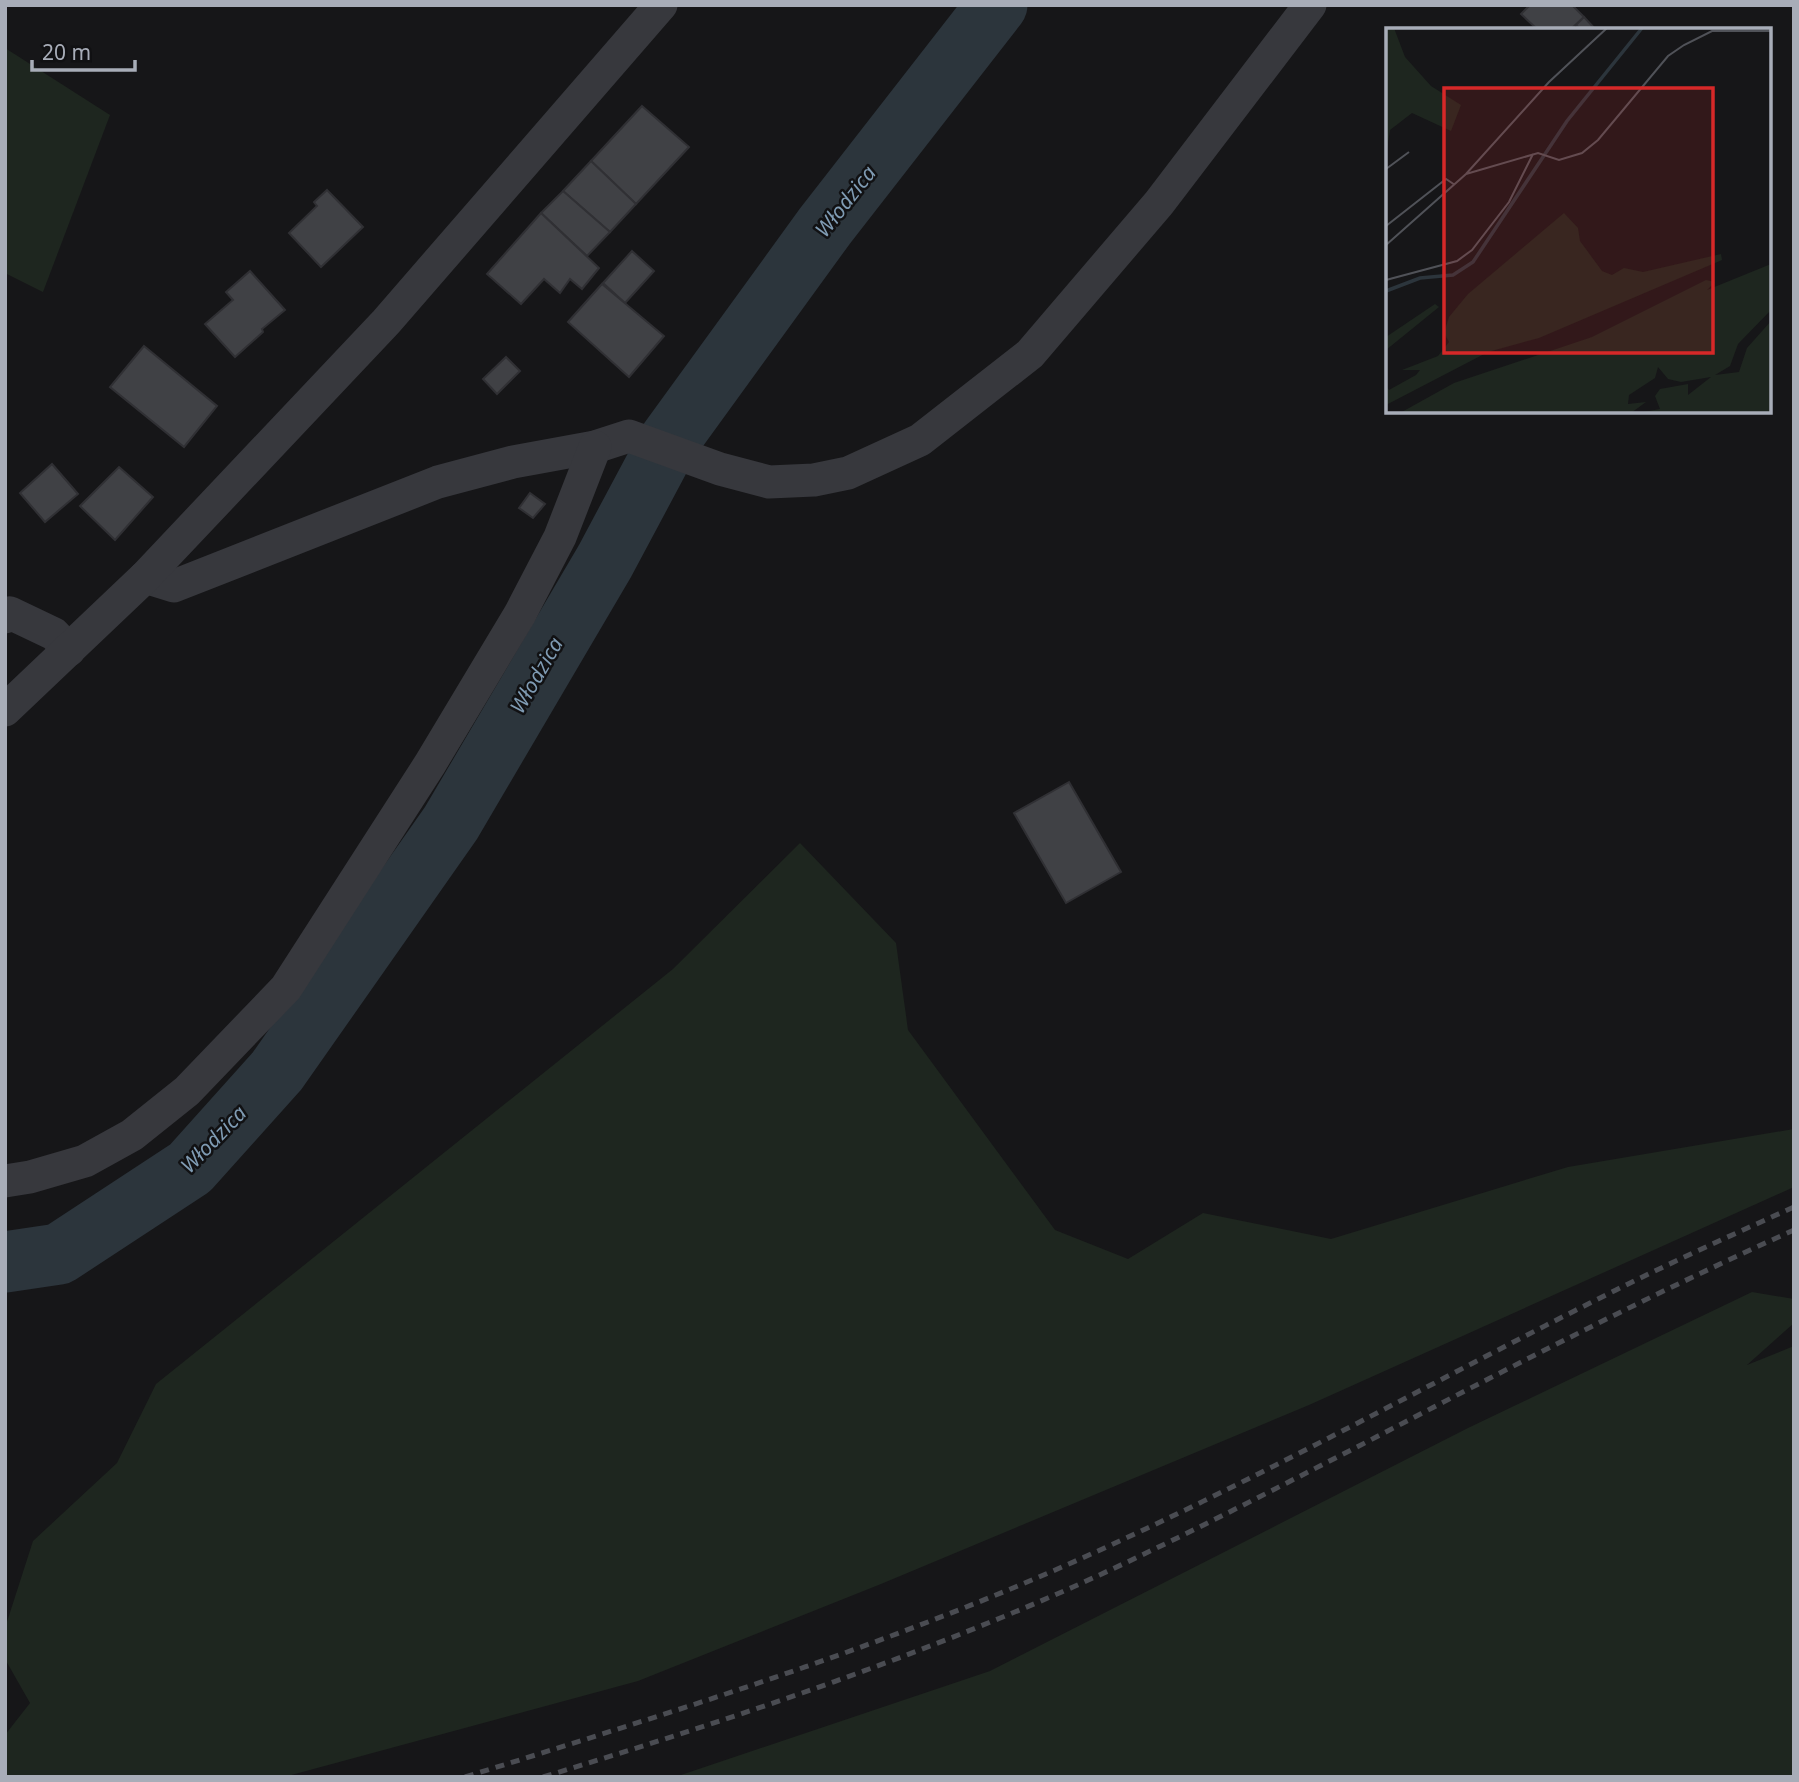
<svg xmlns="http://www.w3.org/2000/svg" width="1799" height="1782" font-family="'Noto Sans',sans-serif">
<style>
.green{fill:#1e261f}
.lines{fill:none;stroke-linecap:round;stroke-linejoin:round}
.river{stroke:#2c353c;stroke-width:61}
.building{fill:#404145;stroke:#303034;stroke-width:2}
.minor{stroke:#37383d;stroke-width:33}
.rail{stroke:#4a4c52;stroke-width:5;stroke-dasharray:9 7;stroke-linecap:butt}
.labels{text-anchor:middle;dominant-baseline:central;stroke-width:5;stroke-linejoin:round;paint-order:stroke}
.water-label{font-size:21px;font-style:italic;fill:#7f9bb3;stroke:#111113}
.inset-river{fill:none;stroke:#2c353c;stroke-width:3.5}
.inset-road{fill:none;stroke:#505258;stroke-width:2}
.view{fill:#d62828;fill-opacity:0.15;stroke:#d62828;stroke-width:3.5}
.inset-edge{fill:none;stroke:#a8adb8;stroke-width:3.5}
</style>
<rect width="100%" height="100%" fill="#161618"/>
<g class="green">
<polygon points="5,48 110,115 43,292 5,273"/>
<polygon points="800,843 896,943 908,1030 1055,1230 1128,1259 1203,1213 1331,1239 1568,1167 1794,1129 1794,1187 1309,1405 881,1584 638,1681 284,1777 5,1777 5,1735 30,1703 5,1659 5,1628 33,1541 117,1463 156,1384 673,969"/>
<polygon points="1752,1292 1794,1299 1794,1323 1747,1365 1794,1346 1794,1777 675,1777 990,1671 1468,1428"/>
</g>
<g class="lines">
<polyline class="river" points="5,1262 59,1254 190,1168 277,1071 451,823 605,561 669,441 825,226 997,5"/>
</g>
<g class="building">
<polygon points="1530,5 1572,5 1584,17 1570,30 1538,30 1521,14"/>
<polygon points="1584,17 1596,30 1581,30 1576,25"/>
<polygon points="642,106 689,147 636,204 591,161"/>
<polygon points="591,161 636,204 610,232 563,191"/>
<polygon points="327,190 363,227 321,267 289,233 317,206 314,202"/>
<polygon points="563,191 610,232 587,256 541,213"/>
<polygon points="541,213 599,268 582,289 570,279 560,293 544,279 521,304 487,274"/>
<polygon points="632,251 654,271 625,303 603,283"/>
<polygon points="250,271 285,310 262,329 263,332 235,357 205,324 233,300 226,292"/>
<polygon points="602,284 664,336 629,377 568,322"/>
<polygon points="144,346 217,406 184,447 110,387"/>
<polygon points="506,357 520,371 497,394 483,379"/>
<polygon points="52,464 78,494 45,522 20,493"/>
<polygon points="119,467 153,497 115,540 80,506"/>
<polygon points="530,493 545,504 533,518 519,508"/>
<polygon points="1069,782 1121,872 1066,903 1014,813"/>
</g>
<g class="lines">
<g class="minor">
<polyline points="145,577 174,586 438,482 513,462 595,447 629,436 720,469 769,482 814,480 848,473 920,440 1030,354 1159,203 1310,5"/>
<polyline points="5,617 10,613 54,634 69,650"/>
<polyline points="5,710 145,577 386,322 661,5"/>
<polyline points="5,1181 30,1177 85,1161 132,1135 187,1091 286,988 430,764 520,614 560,537 595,447"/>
</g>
<g class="rail">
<path d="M465,1777C667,1714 868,1652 1062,1567C1251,1484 1431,1382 1616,1290C1674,1261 1734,1234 1794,1207"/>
<path d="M543,1777C723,1722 901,1663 1073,1587C1169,1544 1263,1495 1357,1447C1501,1372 1645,1297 1794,1230"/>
</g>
</g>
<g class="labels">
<g class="water-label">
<text transform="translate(845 201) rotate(-52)">Włodzica</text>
<text transform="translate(536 675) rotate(-60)">Włodzica</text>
<text transform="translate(213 1139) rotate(-46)">Włodzica</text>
</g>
</g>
<g transform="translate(1386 28)">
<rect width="385" height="385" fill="#161618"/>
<path d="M0,0H8L19,29L45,58L75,77L65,103L26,85L4,102L0,128ZM178,185L192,200L194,213L216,243L226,247L238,240L257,244L335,226L336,232L153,310L102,324L0,377V358L3,362L30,347L34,342H16L52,328L63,314L58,305L63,289L82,266ZM385,236V282L352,316L344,338L329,347L353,344L361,320L385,293V385H252L274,381L269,368L274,361L302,356V367L325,349L295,354L282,351L272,339L269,350L243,367L242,376L260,374L245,385H14L68,355L206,309L320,252L329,254L321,262ZM49,276L53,279L0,322V309Z" fill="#1e261f"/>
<path class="inset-river" d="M0,263L34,250L67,247L87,234L181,93L256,0"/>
<path class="inset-road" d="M0,141L23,124M80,146L152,125L173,132L196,125L212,112L282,28L298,17L326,3H385M0,198L60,151L69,157M0,217L80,146L163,54L221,0M0,252L71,233L86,222L123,174L147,126"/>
<path class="view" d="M58,60H327V325H58Z"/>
<rect width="385" height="385" class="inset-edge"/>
</g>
<rect width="1799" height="1782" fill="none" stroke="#a8adb8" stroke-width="14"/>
<path d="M32 60v10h103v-10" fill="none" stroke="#a8adb8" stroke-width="3.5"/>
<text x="42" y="60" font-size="21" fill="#a8adb8" stroke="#111113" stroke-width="5" paint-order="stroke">20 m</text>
</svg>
